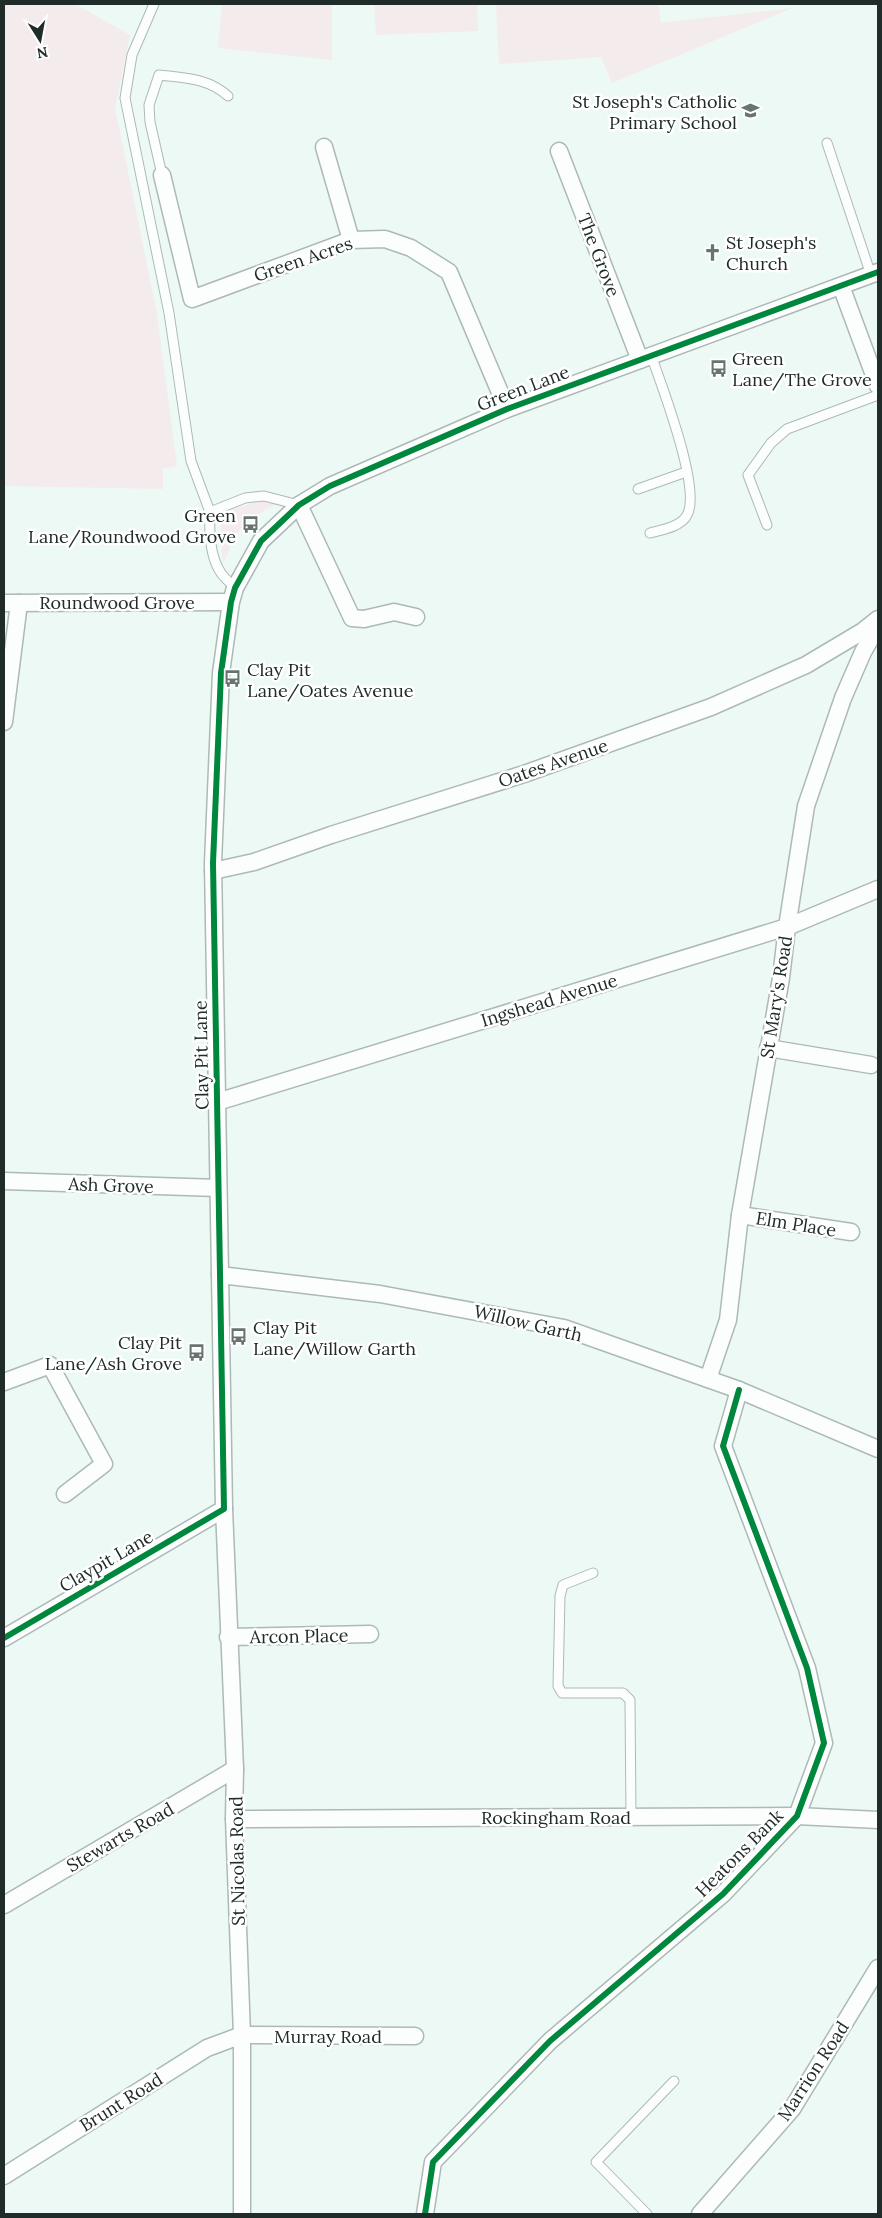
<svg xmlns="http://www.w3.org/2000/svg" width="882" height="2218" font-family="Lora,serif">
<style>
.green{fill:#f4ebec}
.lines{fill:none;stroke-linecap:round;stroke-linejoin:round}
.lane-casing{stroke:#adb9b5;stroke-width:11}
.street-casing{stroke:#adb9b5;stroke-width:19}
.lane{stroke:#fcfefe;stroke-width:9}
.street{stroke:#fcfefe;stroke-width:16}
.cycleway-casing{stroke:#fff;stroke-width:9}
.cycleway{stroke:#00873e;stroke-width:6}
.labels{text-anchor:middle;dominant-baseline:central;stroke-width:5;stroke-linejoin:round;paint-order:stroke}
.poi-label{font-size:18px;fill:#202c29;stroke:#fff;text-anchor:start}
.street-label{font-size:18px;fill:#202c29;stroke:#fff}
</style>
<rect width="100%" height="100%" fill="#ecf9f5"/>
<g class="green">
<polygon points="4,4 75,4 130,35 115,108 157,314 177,466 163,469 163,489 4,486"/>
<polygon points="222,4 332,4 332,60 218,48"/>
<polygon points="374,4 477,4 478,31 376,35"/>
<polygon points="496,4 658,4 661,23 793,8 612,83 601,57 499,64"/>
<path d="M267,500L276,504C259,513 244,522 234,538C229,546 229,555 223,563C219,509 213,514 267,500Z"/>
</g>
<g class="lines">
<defs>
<g id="lane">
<polyline points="154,4 132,55 125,98 169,313 191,461 210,512 245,498 264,496 299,505"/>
<polyline points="827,143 871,275"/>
<path d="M162,175L150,122L149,105L159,75C185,78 208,78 228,96"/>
<polyline points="638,489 686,472"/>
<path d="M210,512C209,531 210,557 221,573C225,579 231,583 235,588"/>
<polyline points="767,525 748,475 771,443 787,429 878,395"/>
<path d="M650,533C661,530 681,527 687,515C702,490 661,384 651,355"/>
<polyline points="593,1573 563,1585 560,1596 558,1686 562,1693 623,1693 630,1700 631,1817"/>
<polyline points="647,2214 596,2162 674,2081"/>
</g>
<g id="street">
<polyline points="324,147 351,240"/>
<polyline points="559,151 640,360"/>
<polyline points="162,175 192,299 351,240 385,239 411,248 449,272 507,409"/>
<polyline points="841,286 878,386"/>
<polyline points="299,505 352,618 364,619 394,612 416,617"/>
<polyline points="4,603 231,602"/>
<polyline points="4,722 19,603"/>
<polyline points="213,871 254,862 331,835 524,774 711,707 806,665 863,631 878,619"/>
<polyline points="768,1048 871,1065"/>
<polyline points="217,1102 787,927 878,889"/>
<polyline points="4,1181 218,1188"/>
<polyline points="740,1215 851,1232"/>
<polyline points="220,1275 380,1294 564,1328 739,1390 878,1449"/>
<polyline points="708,1379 728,1320 740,1215 781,978 787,927 806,806 843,698 863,652 878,626"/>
<polyline points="4,1382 50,1365 104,1464 65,1494"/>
<polyline points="228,1637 370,1634"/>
<polyline points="4,1638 224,1509"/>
<polyline points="234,1819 797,1816 878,1820"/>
<polyline points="4,1905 235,1769"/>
<polyline points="4,2176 207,2048 242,2035 415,2036"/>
<polyline points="242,2214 242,2035 234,1819 235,1769 224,1509 213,863 221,673 231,602 235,588 261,541 299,505 330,486 507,409 878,272"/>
<polyline points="425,2214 433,2162 550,2041 723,1894 797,1816 824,1743 807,1668 723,1446 739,1390"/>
<polyline points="700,2214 792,2109 878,1968"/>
</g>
</defs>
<use href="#lane" class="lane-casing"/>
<use href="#street" class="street-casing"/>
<use href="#lane" class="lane"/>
<use href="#street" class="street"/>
<defs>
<g id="cycleway">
<polyline points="4,1638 224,1509 213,863 221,673 231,602 235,588 261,541 299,505 330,486 507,409 878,272"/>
<polyline points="425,2214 433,2162 550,2041 723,1894 797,1816 824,1743 807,1668 723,1446 739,1390"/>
</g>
</defs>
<use href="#cycleway" class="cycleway-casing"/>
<use href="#cycleway" class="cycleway"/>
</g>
<defs>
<symbol id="school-bare" viewBox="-9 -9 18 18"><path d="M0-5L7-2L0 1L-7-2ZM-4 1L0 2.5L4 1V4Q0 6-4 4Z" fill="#677470" stroke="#fff" stroke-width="2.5" paint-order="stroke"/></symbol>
<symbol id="church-bare" viewBox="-9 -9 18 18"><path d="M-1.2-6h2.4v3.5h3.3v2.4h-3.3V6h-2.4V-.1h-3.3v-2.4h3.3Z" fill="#677470" stroke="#fff" stroke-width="2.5" paint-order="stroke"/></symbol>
<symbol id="bus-bare" viewBox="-9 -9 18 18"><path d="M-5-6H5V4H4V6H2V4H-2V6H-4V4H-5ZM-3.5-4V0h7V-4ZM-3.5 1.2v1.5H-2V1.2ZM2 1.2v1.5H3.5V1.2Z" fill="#677470" stroke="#fff" stroke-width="2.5" paint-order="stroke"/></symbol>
</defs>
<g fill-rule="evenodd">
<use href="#school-bare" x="738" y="98" width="25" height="25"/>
<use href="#church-bare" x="700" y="240" width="25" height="25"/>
<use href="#bus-bare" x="706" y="356" width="25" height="25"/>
<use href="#bus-bare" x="238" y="512" width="25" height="25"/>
<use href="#bus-bare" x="220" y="666" width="25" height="25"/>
<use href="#bus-bare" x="226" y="1324" width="25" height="25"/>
<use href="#bus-bare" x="184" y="1340" width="25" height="25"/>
</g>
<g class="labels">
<g class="poi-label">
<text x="737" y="101" text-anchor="end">St Joseph's Catholic<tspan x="737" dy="21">Primary School</tspan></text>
<text x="726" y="242">St Joseph's<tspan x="726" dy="21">Church</tspan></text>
<text x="732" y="358">Green<tspan x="732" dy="21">Lane/The Grove</tspan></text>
<text x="236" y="515" text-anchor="end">Green<tspan x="236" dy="21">Lane/Roundwood Grove</tspan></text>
<text x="247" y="669">Clay Pit<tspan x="247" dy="21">Lane/Oates Avenue</tspan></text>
<text x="253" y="1327">Clay Pit<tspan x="253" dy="21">Lane/Willow Garth</tspan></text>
<text x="182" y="1342" text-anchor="end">Clay Pit<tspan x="182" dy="21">Lane/Ash Grove</tspan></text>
</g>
<g class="street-label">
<text transform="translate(599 255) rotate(69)">The Grove</text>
<text transform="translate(303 259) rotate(-19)">Green Acres</text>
<text transform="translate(523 388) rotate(-21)">Green Lane</text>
<text x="117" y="602">Roundwood Grove</text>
<text transform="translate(553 763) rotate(-19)">Oates Avenue</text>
<text transform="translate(776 997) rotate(-81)">St Mary's Road</text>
<text transform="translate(549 1000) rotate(-17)">Ingshead Avenue</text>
<text transform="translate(201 1055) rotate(-91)">Clay Pit Lane</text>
<text transform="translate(111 1185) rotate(2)">Ash Grove</text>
<text transform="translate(796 1224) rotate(9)">Elm Place</text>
<text transform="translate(528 1323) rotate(13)">Willow Garth</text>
<text transform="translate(106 1561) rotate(-30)">Claypit Lane</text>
<text transform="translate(299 1636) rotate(-1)">Arcon Place</text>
<text x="556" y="1817">Rockingham Road</text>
<text transform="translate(120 1837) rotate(-30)">Stewarts Road</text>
<text transform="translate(739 1853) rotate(-45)">Heatons Bank</text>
<text transform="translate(237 1861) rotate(-91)">St Nicolas Road</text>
<text x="328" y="2036">Murray Road</text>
<text transform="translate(813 2071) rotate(-57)">Marrion Road</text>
<text transform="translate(121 2102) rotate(-32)">Brunt Road</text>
</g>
</g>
<rect width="882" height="2218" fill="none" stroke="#202c29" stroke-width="10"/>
<g transform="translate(40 40) rotate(169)" stroke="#ffffff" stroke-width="4" paint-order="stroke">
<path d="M0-4L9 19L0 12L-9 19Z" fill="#202c29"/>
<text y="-8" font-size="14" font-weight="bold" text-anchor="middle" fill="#202c29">N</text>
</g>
</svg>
